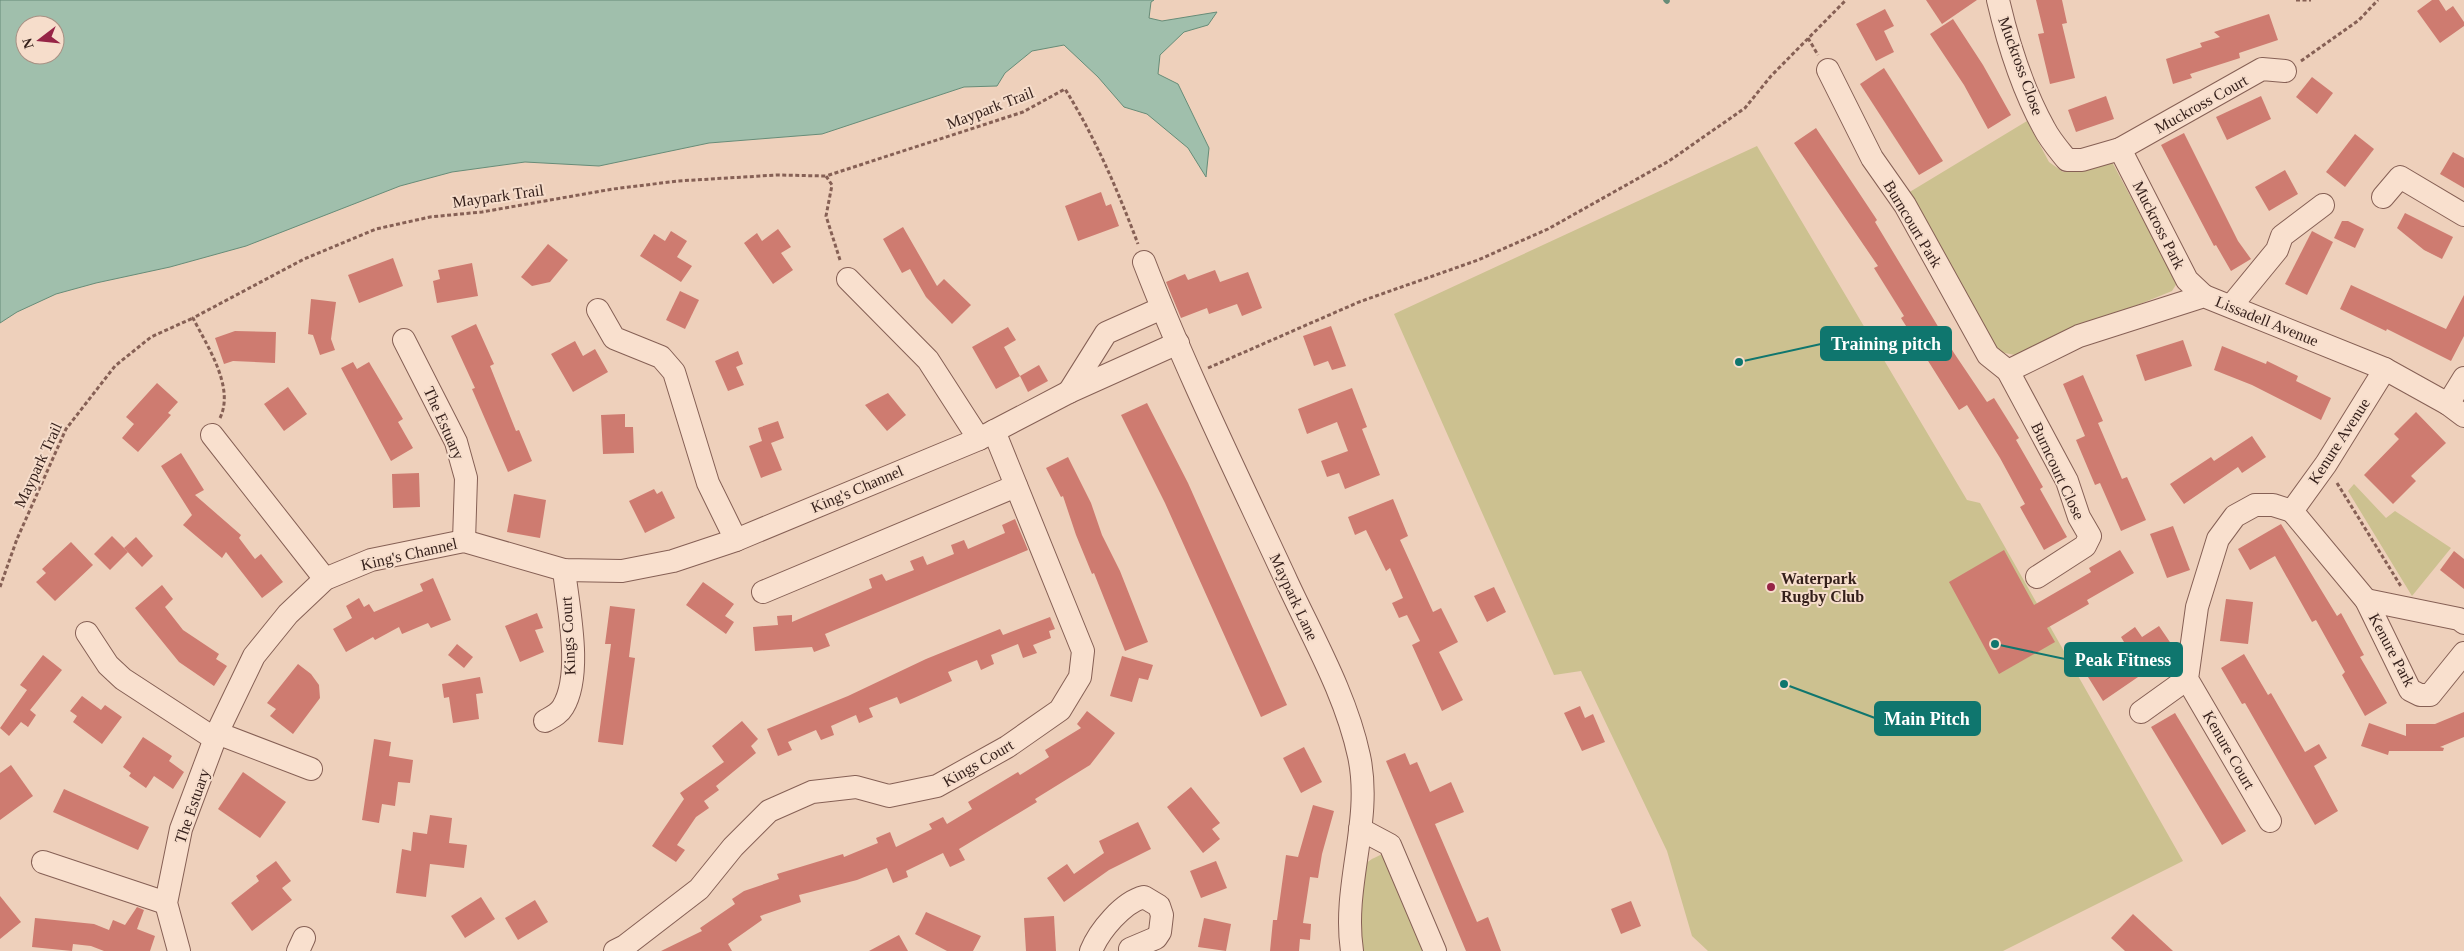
<svg xmlns="http://www.w3.org/2000/svg" width="2464" height="951" font-family="Georgia,serif">
<style>
.green{fill:#ccc190}
.water{fill:#a0bfac;stroke:#678c78;fill-rule:evenodd}
.lines{fill:none;stroke-linecap:round;stroke-linejoin:round}
.stream{stroke:#678c78;stroke-width:5.5}
.building{fill:#ce7b70}
.minor-casing{stroke:#866055;stroke-width:24}
.path{stroke:#866055;stroke-width:3;stroke-dasharray:4 2.5;stroke-linecap:butt}
.minor{stroke:#f9e0ce;stroke-width:22}
.poi-dot{fill:#962446;stroke:#f6ddcb;stroke-width:2}
.labels{text-anchor:middle;dominant-baseline:central;stroke-width:4;stroke-linejoin:round;paint-order:stroke}
.street-label{font-size:16px;fill:#341f1a;stroke:#f6ddcb}
.poi-label{font-size:16px;font-weight:bold;fill:#341f1a;stroke:#f6ddcb;text-anchor:start}
.leader{fill:none;stroke:#0f766e;stroke-width:2}
.callout-dot{fill:#0f766e;stroke:#f6ddcb;stroke-width:2}
.callout{fill:#0f766e;stroke:#0f766e;stroke-width:2}
.callout-label{font-size:18px;text-anchor:middle;font-weight:bold;fill:#fff}
</style>
<rect width="100%" height="100%" fill="#eed0bb"/>
<g class="green">
<polygon points="2027,121 2049,162 2063,172 2112,162 2177,283 2172,291 2015,355 2000,352 1988,339 1908,193"/>
<polygon points="1757,146 1967,500 1980,503 2183,861 2003,951 1708,951 1692,936 1667,851 1581,671 1554,675 1394,314"/>
<polygon points="2354,484 2386,518 2395,511 2451,548 2412,596 2348,491"/>
<path d="M1384,853L1425,951H1361C1360,930 1356,881 1367,863C1370,859 1379,856 1384,853Z"/>
</g>
<path class="water" d="M0,0H1154L1151,2L1149,18L1162,21L1217,12L1208,25L1184,32L1160,55L1158,74L1178,84L1209,148L1206,177L1188,148L1147,114L1124,107L1098,77L1064,45L1032,51L1005,73L997,86L964,87L822,134L709,143L599,166L525,162L452,172L400,186L246,246L170,267L96,283L56,294L17,312L0,323ZM25,25H55V55H25Z"/>
<g class="lines">
<polyline class="stream" points="1666,0 1667,1"/>
</g>
<g class="building">
<polygon points="1926,0 1977,0 1942,24"/>
<polygon points="2036,0 2062,0 2067,23 2062,24 2075,78 2050,84 2038,34 2044,33"/>
<polygon points="2432,0 2439,0 2446,11 2453,6 2464,22 2464,26 2440,43 2417,11"/>
<polygon points="1885,9 1894,26 1884,31 1894,52 1876,61 1856,24"/>
<polygon points="2269,14 2278,40 2239,53 2240,58 2190,74 2192,78 2173,84 2166,59 2202,47 2200,43 2220,37 2214,32"/>
<polygon points="1953,19 1983,65 2011,115 1988,129 1964,85 1930,34"/>
<polygon points="1884,68 1943,161 1919,175 1860,84"/>
<polygon points="2312,77 2333,93 2317,114 2296,97"/>
<polygon points="2106,96 2114,119 2076,132 2068,110"/>
<polygon points="2261,96 2271,119 2227,140 2216,117"/>
<polygon points="1816,128 1877,220 1875,222 1954,353 1987,402 1994,398 2019,438 2016,440 2043,487 2040,489 2067,537 2044,550 2020,507 2025,504 2000,458 1967,405 1959,410 1901,318 1904,316 1874,268 1878,266 1794,143"/>
<polygon points="2184,133 2238,241 2251,259 2231,271 2216,245 2214,246 2161,145"/>
<polygon points="2355,134 2374,149 2345,187 2326,172"/>
<polygon points="2453,152 2464,158 2464,188 2440,174"/>
<polygon points="2285,170 2298,194 2269,211 2255,187"/>
<polygon points="1101,192 1106,206 1111,204 1119,226 1078,241 1065,206"/>
<polygon points="2405,213 2453,237 2442,259 2424,250 2397,228"/>
<polygon points="2342,221 2348,221 2364,229 2355,248 2334,238"/>
<polygon points="903,227 937,286 944,279 971,305 952,324 926,297 910,269 902,273 883,239"/>
<polygon points="778,229 791,247 781,253 793,270 773,284 744,243 757,233 762,241"/>
<polygon points="671,231 687,241 677,257 692,266 681,282 640,256 654,234 665,241"/>
<polygon points="2312,231 2333,242 2307,295 2285,284"/>
<polygon points="548,244 568,260 550,282 532,286 521,277"/>
<polygon points="393,258 403,286 359,303 348,275"/>
<polygon points="472,263 478,296 437,303 433,281 440,279 438,270"/>
<polygon points="1215,270 1220,282 1248,272 1262,308 1242,316 1237,304 1209,314 1207,308 1181,318 1166,282 1185,274 1188,280"/>
<polygon points="2351,285 2446,329 2464,295 2464,336 2451,361 2387,329 2386,331 2340,309"/>
<polygon points="680,291 699,300 685,329 666,320"/>
<polygon points="311,299 336,302 331,339 335,350 320,355 313,335 308,334"/>
<polygon points="476,324 494,364 490,366 516,431 519,430 532,461 508,472 472,389 475,388 451,336"/>
<polygon points="1331,326 1346,366 1332,370 1328,361 1314,366 1303,336"/>
<polygon points="1008,327 1016,340 1004,347 1020,376 996,389 972,347"/>
<polygon points="235,331 276,332 275,363 233,361 224,364 215,338"/>
<polygon points="2183,340 2192,366 2145,381 2136,355"/>
<polygon points="575,341 583,356 595,349 608,372 573,392 551,354"/>
<polygon points="2222,346 2266,364 2267,361 2298,376 2296,381 2331,398 2321,420 2252,385 2214,370"/>
<polygon points="738,351 743,364 736,367 744,385 728,391 715,361"/>
<polygon points="353,362 357,369 369,362 403,419 398,422 413,448 391,461 341,368"/>
<polygon points="1039,365 1048,381 1028,392 1020,376"/>
<polygon points="2083,375 2103,421 2098,423 2122,479 2127,477 2146,520 2121,531 2100,483 2095,485 2076,440 2085,436 2063,384"/>
<polygon points="157,383 178,402 168,413 171,415 138,452 122,438 134,424 126,417"/>
<polygon points="288,387 307,414 284,431 264,404"/>
<polygon points="1352,388 1367,427 1362,429 1380,475 1345,489 1339,473 1327,477 1321,461 1348,451 1337,422 1307,434 1298,409"/>
<polygon points="888,393 906,415 887,431 865,405"/>
<polygon points="1147,403 1188,483 1287,705 1261,717 1165,503 1121,415"/>
<polygon points="2416,412 2446,443 2411,476 2416,481 2393,504 2364,475 2399,439 2394,434"/>
<polygon points="625,414 625,427 633,427 634,453 603,454 601,415"/>
<polygon points="778,421 784,438 771,443 782,470 761,478 749,446 762,441 758,428"/>
<polygon points="2252,436 2266,457 2242,473 2238,467 2184,504 2170,484 2211,457 2214,461"/>
<polygon points="181,453 204,490 195,495 241,535 239,538 255,559 261,554 283,582 262,598 226,552 222,558 183,525 192,515 161,466"/>
<polygon points="1068,457 1091,503 1102,535 1120,571 1148,642 1125,651 1094,573 1092,574 1076,535 1063,496 1061,497 1046,468"/>
<polygon points="419,473 420,507 393,508 392,474"/>
<polygon points="654,489 657,494 662,491 675,518 645,533 629,501"/>
<polygon points="514,494 546,500 540,538 507,532"/>
<polygon points="1393,499 1408,536 1400,540 1433,612 1441,608 1458,642 1439,652 1463,700 1442,711 1412,645 1420,641 1407,615 1399,618 1392,603 1403,598 1390,568 1386,571 1366,530 1355,535 1348,517"/>
<polygon points="1015,519 1028,550 825,634 830,646 814,652 812,647 755,651 753,627 778,625 777,616 792,615 792,622 872,588 869,579 882,574 886,581 914,570 910,561 923,556 927,565 954,554 951,545 964,540 968,549 1005,533 1002,525"/>
<polygon points="2281,524 2337,616 2341,613 2364,655 2360,657 2387,703 2365,716 2342,675 2345,672 2316,620 2312,622 2275,556 2250,570 2238,549"/>
<polygon points="2173,526 2190,570 2167,578 2150,534"/>
<polygon points="112,536 128,552 110,570 94,554"/>
<polygon points="136,537 153,556 142,567 124,548"/>
<polygon points="71,542 93,565 55,601 36,582 46,573 42,569"/>
<polygon points="2004,550 2034,605 2091,572 2089,568 2120,550 2134,573 2087,600 2089,604 2047,628 2055,642 1999,674 1949,582"/>
<polygon points="2454,551 2464,559 2464,589 2440,570"/>
<polygon points="433,578 451,620 431,628 428,623 402,634 399,627 375,640 373,637 346,652 333,629 352,618 346,606 359,598 364,607 369,604 374,612 423,591 420,584"/>
<polygon points="703,582 734,604 725,616 734,622 726,634 686,605"/>
<polygon points="162,585 173,599 165,607 183,630 219,654 216,659 227,666 214,686 179,662 135,608"/>
<polygon points="1494,587 1506,612 1487,622 1474,596"/>
<polygon points="2226,599 2253,602 2248,644 2220,641"/>
<polygon points="610,606 635,609 629,657 635,658 623,745 598,742 611,644 605,644"/>
<polygon points="537,613 543,628 535,630 544,652 520,662 505,626"/>
<polygon points="1050,617 1055,629 1049,631 1051,638 1033,645 1037,653 1023,658 1018,644 991,655 994,664 981,670 977,660 948,672 952,681 914,698 900,704 897,697 869,708 873,717 859,723 856,715 831,726 834,735 821,740 816,730 788,742 792,750 778,756 767,729 848,696 926,659 1000,629 1003,635"/>
<polygon points="2159,626 2176,651 2103,701 2088,677 2127,653 2124,649 2127,647 2121,637 2135,627 2142,637"/>
<polygon points="457,644 473,657 464,668 448,655"/>
<polygon points="2244,654 2268,695 2271,693 2305,752 2319,744 2327,758 2314,766 2338,811 2315,825 2245,703 2242,704 2221,668"/>
<polygon points="43,655 62,670 30,710 36,715 28,727 21,722 9,736 0,728 27,690 20,685"/>
<polygon points="1122,656 1153,665 1148,680 1139,678 1132,702 1110,696"/>
<polygon points="298,664 311,674 319,685 320,698 293,734 270,716 276,709 267,703"/>
<polygon points="480,677 483,693 476,694 479,719 453,723 449,697 444,698 442,684"/>
<polygon points="82,696 101,710 105,705 122,717 102,744 73,722 77,716 70,711"/>
<polygon points="1580,706 1585,718 1593,714 1605,742 1582,751 1564,713"/>
<polygon points="1087,711 1115,733 1090,765 1035,799 1037,802 959,849 965,860 950,867 943,853 906,871 908,877 893,883 887,868 857,880 799,895 801,902 760,916 762,920 728,944 732,951 661,951 702,931 700,928 735,904 732,899 744,891 779,879 777,874 843,854 844,857 878,843 876,838 890,832 896,847 932,829 929,824 943,817 947,824 972,809 968,802 1018,772 1020,775 1049,757 1045,750 1081,728 1077,724"/>
<polygon points="2464,712 2464,737 2440,747 2444,748 2443,751 2389,751 2388,755 2361,746 2369,723 2406,736 2406,724 2435,724"/>
<polygon points="2175,713 2246,831 2222,845 2151,727"/>
<polygon points="742,721 758,739 751,746 756,753 716,786 719,790 704,801 709,808 696,817 677,845 685,850 676,862 652,846 684,799 680,793 724,762 712,746"/>
<polygon points="143,737 172,756 169,761 184,772 173,789 154,776 146,788 129,776 131,773 123,767"/>
<polygon points="374,739 391,742 389,756 413,760 410,783 398,782 395,806 382,804 379,823 362,820"/>
<polygon points="1304,747 1322,782 1301,793 1283,758"/>
<polygon points="1405,753 1410,765 1417,762 1430,792 1451,782 1464,812 1435,824 1477,922 1488,917 1501,951 1466,951 1386,761"/>
<polygon points="11,765 33,796 0,820 0,773"/>
<polygon points="243,772 286,802 260,838 218,809"/>
<polygon points="1191,787 1220,823 1212,829 1220,839 1203,853 1167,807"/>
<polygon points="64,789 149,827 138,850 53,812"/>
<polygon points="1313,805 1334,811 1322,854 1318,878 1310,877 1303,923 1311,924 1310,940 1300,939 1299,951 1270,951 1273,920 1277,920 1286,855 1298,857"/>
<polygon points="430,815 452,818 449,843 467,845 464,868 430,864 426,897 396,893 402,849 411,851 413,832 427,834"/>
<polygon points="1138,822 1151,849 1109,870 1064,902 1047,878 1067,864 1074,874 1104,853 1099,841"/>
<polygon points="276,861 291,881 282,888 292,900 252,931 231,903 259,881 256,876"/>
<polygon points="1216,861 1227,888 1201,898 1190,871"/>
<polygon points="0,896 21,922 0,939"/>
<polygon points="481,897 495,919 465,938 451,916"/>
<polygon points="535,900 548,922 518,940 505,918"/>
<polygon points="1631,901 1641,926 1621,934 1611,909"/>
<polygon points="137,907 144,910 137,929 155,936 150,951 104,951 91,946 73,944 72,951 32,947 35,918 94,924 109,930 113,920 125,925"/>
<polygon points="926,912 981,936 973,951 947,951 915,934"/>
<polygon points="2133,914 2173,951 2125,951 2111,938"/>
<polygon points="1054,916 1056,951 1026,951 1024,918"/>
<polygon points="1204,918 1231,924 1226,951 1198,947"/>
<polygon points="899,935 908,951 869,951"/>
</g>
<g class="lines">
<defs>
<g id="minor">
<path d="M1998,0C2008,43 2023,90 2044,128C2050,140 2059,150 2067,160H2082L2120,149L2262,69L2285,71"/>
<polyline points="1828,70 1872,158 1905,205 1988,355 2008,371 2067,481 2079,517 2090,536 2085,546 2037,577"/>
<polyline points="2120,149 2187,280 2204,296"/>
<polyline points="2383,197 2400,177 2464,215"/>
<path d="M1144,262C1186,371 1238,476 1287,582C1313,638 1346,695 1359,756C1373,821 1342,885 1352,951"/>
<polyline points="848,279 928,360 979,439"/>
<polyline points="2231,306 2277,250 2282,236 2323,205"/>
<polyline points="598,310 614,338 661,357 674,372 708,483 736,540"/>
<polyline points="404,340 456,442 466,478 464,541"/>
<polyline points="2008,371 2079,336 2204,296 2385,369 2448,404 2464,416"/>
<polyline points="1069,392 1106,333 1162,308"/>
<polyline points="2448,404 2464,378"/>
<polyline points="212,435 325,579"/>
<polyline points="2292,511 2366,600 2410,690 2420,695 2430,695 2464,653"/>
<polyline points="2292,511 2326,464 2385,369"/>
<polyline points="763,592 1016,486"/>
<polyline points="2366,600 2459,619 2464,623"/>
<polyline points="87,633 108,665 123,679 215,739"/>
<polyline points="2141,712 2187,679"/>
<path d="M545,721C552,717 559,714 563,707C583,674 568,607 564,570"/>
<polyline points="217,733 311,769"/>
<polyline points="2270,821 2187,679 2197,607 2218,539 2235,516 2255,505 2273,505 2292,511"/>
<polyline points="1360,829 1390,845 1435,951"/>
<polyline points="43,862 166,903"/>
<polyline points="179,951 166,903 181,829 217,733 254,656 288,614 325,579 371,560 464,541 564,570 622,571 673,561 736,540 979,439 1069,392 1178,343"/>
<polyline points="298,951 304,938"/>
<polyline points="615,951 625,946 699,889 733,847 769,811 812,792 856,787 889,796 937,786 1007,747 1060,710 1080,677 1083,651 994,431"/>
<path d="M1091,951C1099,931 1123,902 1144,897L1159,906L1162,915L1160,932L1156,938L1130,949"/>
</g>
</defs>
<use href="#minor" class="minor-casing"/>
<g class="path">
<polyline points="2296,0 2311,0"/>
<polyline points="1808,38 1818,55"/>
<polyline points="2301,61 2359,20 2378,0"/>
<path d="M840,260L826,216L832,185L826,176L1023,112L1065,89C1095,137 1118,191 1138,244"/>
<polyline points="1208,368 1359,302 1478,260 1548,229 1669,161 1745,108 1771,76 1846,0"/>
<path d="M220,418C235,387 207,346 193,318L304,259L376,229L430,217L482,212L613,189L678,181L777,175L826,176"/>
<polyline points="2337,483 2402,588"/>
<polyline points="0,587 17,539 66,429 115,366 151,337 193,318"/>
</g>
<use href="#minor" class="minor"/>
</g>
<circle class="poi-dot" cx="1771" cy="587" r="5"/>
<g class="labels">
<g class="street-label">
<text transform="translate(2021 66) rotate(70)">Muckross Close</text>
<text transform="translate(2201 104) rotate(-29)">Muckross Court</text>
<text transform="translate(990 108) rotate(-21)">Maypark Trail</text>
<text transform="translate(498 196) rotate(-8)">Maypark Trail</text>
<text transform="translate(1913 224) rotate(59)">Burncourt Park</text>
<text transform="translate(2159 225) rotate(63)">Muckross Park</text>
<text transform="translate(2267 321) rotate(22)">Lissadell Avenue</text>
<text transform="translate(444 423) rotate(66)">The Estuary</text>
<text transform="translate(2339 441) rotate(-57)">Kenure Avenue</text>
<text transform="translate(38 465) rotate(-65)">Maypark Trail</text>
<text transform="translate(2058 471) rotate(65)">Burncourt Close</text>
<text transform="translate(857 489) rotate(-23)">King's Channel</text>
<text transform="translate(409 554) rotate(-13)">King's Channel</text>
<text transform="translate(1294 597) rotate(65)">Maypark Lane</text>
<text transform="translate(568 636) rotate(-93)">Kings Court</text>
<text transform="translate(2392 650) rotate(62)">Kenure Park</text>
<text transform="translate(2229 750) rotate(60)">Kenure Court</text>
<text transform="translate(978 763) rotate(-30)">Kings Court</text>
<text transform="translate(192 806) rotate(-71)">The Estuary</text>
</g>
<g class="poi-label">
<text x="1781" y="578">Waterpark<tspan x="1781" dy="18">Rugby Club</tspan></text>
</g>
</g>
<path class="leader" d="M1739 362L1821 344M1995 644L2065 659M1784 684L1875 718"/>
<g class="callout-dot">
<circle cx="1739" cy="362" r="5"/>
<circle cx="1995" cy="644" r="5"/>
<circle cx="1784" cy="684" r="5"/>
</g>
<g class="callout">
<rect x="1821" y="327" width="130" height="33" rx="5"/>
<rect x="2065" y="643" width="117" height="33" rx="5"/>
<rect x="1875" y="702" width="105" height="33" rx="5"/>
</g>
<g class="callout-label">
<text x="1886" y="350">Training pitch</text>
<text x="2123" y="666">Peak Fitness</text>
<text x="1927" y="725">Main Pitch</text>
</g>
<g transform="translate(40 40) rotate(254)"><circle r="24" fill="#f6ddcb" stroke="#a89184"/>
<path d="M0-4L9 19L0 12L-9 19Z" fill="#962446"/>
<text y="-8" font-size="14" font-weight="bold" text-anchor="middle" fill="#341f1a">N</text>
</g>
</svg>
